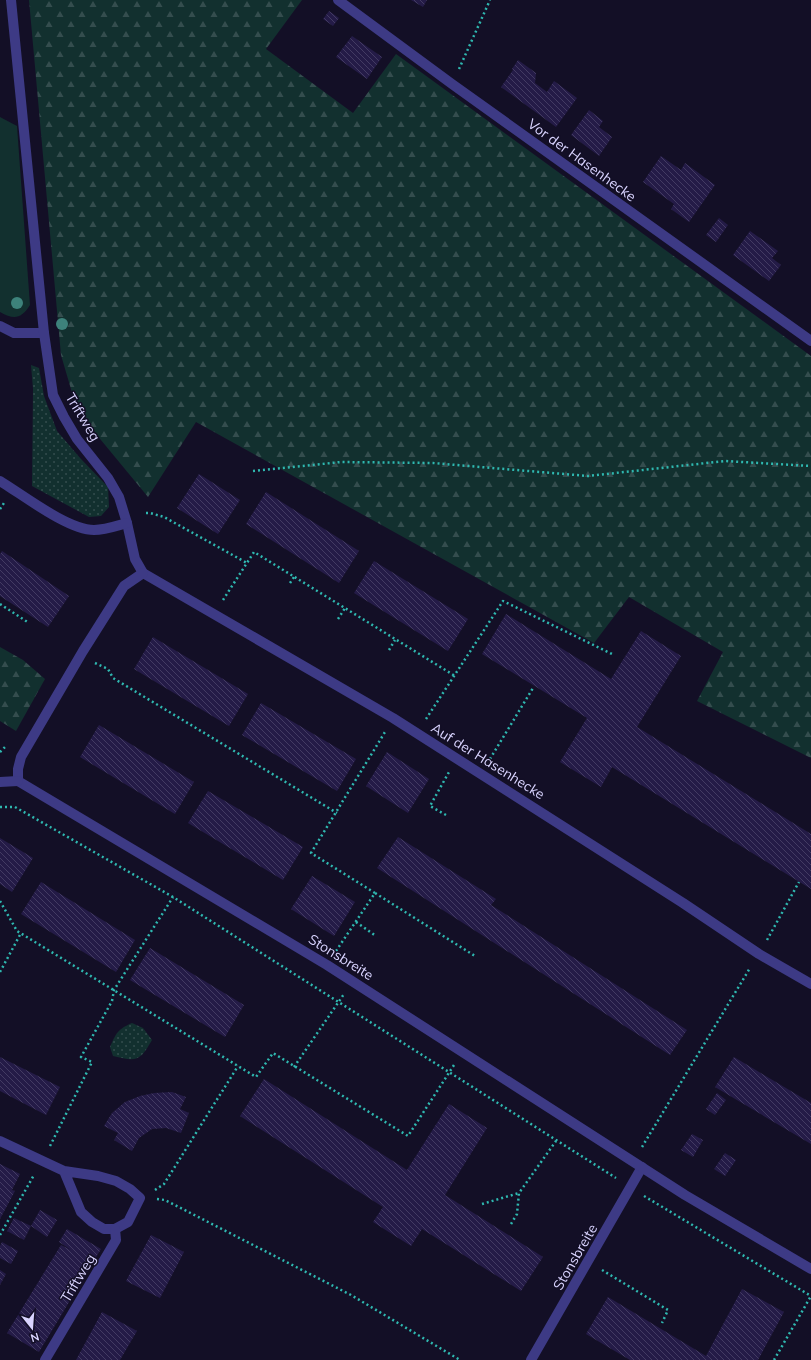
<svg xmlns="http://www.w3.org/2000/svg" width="811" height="1360" font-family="Mulish,sans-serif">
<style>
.grass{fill:url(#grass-dots)}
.forest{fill:url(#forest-firs)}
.garden{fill:#12302f}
.building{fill:url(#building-back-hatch)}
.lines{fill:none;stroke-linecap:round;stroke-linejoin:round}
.path{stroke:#2fb8b0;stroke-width:2.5;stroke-dasharray:2 3;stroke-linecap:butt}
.lane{stroke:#3d3a85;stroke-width:10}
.street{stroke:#3d3a85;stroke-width:10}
.tree{fill:#3d827b}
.labels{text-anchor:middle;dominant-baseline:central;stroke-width:3;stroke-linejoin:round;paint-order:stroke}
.street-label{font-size:14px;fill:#d9d4ff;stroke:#130f26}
</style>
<defs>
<pattern id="grass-dots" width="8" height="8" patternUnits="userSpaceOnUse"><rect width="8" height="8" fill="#12302f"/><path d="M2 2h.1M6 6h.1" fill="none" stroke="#344d4e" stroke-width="1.8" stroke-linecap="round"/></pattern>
<pattern id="forest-firs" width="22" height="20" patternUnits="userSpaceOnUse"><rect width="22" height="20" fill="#12302f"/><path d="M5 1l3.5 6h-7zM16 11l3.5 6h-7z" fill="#344d4e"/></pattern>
<pattern id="building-back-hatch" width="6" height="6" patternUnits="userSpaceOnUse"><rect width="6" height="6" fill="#241b47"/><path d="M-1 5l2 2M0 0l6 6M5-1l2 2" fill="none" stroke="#433b63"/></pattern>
</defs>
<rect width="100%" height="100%" fill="#130f26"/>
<g class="grass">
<polygon points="31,365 39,368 44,396 57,431 81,459 108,487 109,507 101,516 89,517 32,486 33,389"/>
<path d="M132,1023L143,1028L152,1040C140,1061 137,1062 113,1056L110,1047C116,1033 118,1029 132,1023Z"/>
</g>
<g class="forest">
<polygon points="29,0 302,0 266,49 353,113 396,54 811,356 811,758 697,701 723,652 629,597 594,643 196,422 148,497 96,434 73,396 61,355"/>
<polygon points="0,647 23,660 45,679 16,731 0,721"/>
</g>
<path class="garden" d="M0,117L17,126L30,305C21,319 14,320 0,312Z"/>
<g class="building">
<polygon points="411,0 427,0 423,7"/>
<polygon points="329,11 339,18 333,26 323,19"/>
<polygon points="352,36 382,57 367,79 336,57"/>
<polygon points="518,60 536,73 535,83 547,92 554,81 577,98 556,127 501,87 513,70 512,69"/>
<polygon points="589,110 603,121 599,127 612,137 599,156 571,135"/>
<polygon points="661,156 681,170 685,163 715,185 689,222 671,209 674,204 643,182"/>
<polygon points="719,218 728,225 716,242 706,235"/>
<polygon points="750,231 778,251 772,258 781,265 769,281 733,255"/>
<polygon points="199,474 240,500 218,534 177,508"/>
<polygon points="266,492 359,551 339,583 246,524"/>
<polygon points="2,551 69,596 48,627 0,596 0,554"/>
<polygon points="374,561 468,619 448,651 354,593"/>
<polygon points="506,614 611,679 641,631 681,656 637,727 811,834 811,889 612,767 601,787 560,762 587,718 482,654"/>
<polygon points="153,637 248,694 229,726 134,669"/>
<polygon points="261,703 356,759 337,791 242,735"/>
<polygon points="99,725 194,782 175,814 80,757"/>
<polygon points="387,752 429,779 408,813 366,786"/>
<polygon points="208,791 303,847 283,880 188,823"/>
<polygon points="398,837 496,899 491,905 687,1030 670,1055 377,868"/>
<polygon points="0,838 33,858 12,892 0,884"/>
<polygon points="312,876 355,902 334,936 291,909"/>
<polygon points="41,882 135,940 116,972 21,914"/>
<polygon points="150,948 244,1005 225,1037 130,980"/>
<polygon points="0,1057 60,1087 46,1115 0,1091"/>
<polygon points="734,1057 811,1103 811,1144 715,1087"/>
<polygon points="264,1079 407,1170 449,1104 487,1128 445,1195 543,1257 521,1291 422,1229 411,1246 373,1222 383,1207 240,1116"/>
<polygon points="172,1092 186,1097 180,1109 189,1113 181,1133 166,1128 152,1129 139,1138 132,1151 114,1140 118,1133 104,1126 112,1113 125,1102 140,1096 154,1093"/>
<polygon points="717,1093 726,1100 715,1115 706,1109"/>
<polygon points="692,1134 703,1140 693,1157 681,1150"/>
<polygon points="725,1153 736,1160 725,1176 714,1169"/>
<polygon points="0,1164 20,1174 12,1190 15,1191 0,1219"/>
<polygon points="40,1210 57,1220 47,1237 31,1226"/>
<polygon points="14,1218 31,1226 24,1240 7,1231"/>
<polygon points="67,1229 101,1249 39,1352 7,1333 61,1245 71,1250 59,1242"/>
<polygon points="151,1235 184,1252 160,1298 126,1281"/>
<polygon points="2,1242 18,1251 11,1264 0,1258 0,1246"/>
<polygon points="0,1270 6,1274 0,1285"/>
<polygon points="742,1289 784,1312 758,1360 630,1360 586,1334 608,1297 706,1356"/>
<polygon points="102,1312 137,1331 120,1360 76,1360"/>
</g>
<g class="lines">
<g class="path">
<polyline points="459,69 490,0"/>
<polyline points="253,471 341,462 433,463 588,476 725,461 811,466"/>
<polyline points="0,509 4,503"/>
<polyline points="146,513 150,513 164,517 247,563"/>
<polyline points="290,583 294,577"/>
<polyline points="223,600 254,552 455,676"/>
<polyline points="0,604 29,623"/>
<polyline points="338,619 345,608"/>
<polyline points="389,650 395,640"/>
<polyline points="95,663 108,669 113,678 337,813"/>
<polyline points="426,719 503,601 614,655"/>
<polyline points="0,752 7,745"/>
<polyline points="490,759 533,688"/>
<polyline points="0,807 15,807 173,897 616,1178"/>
<polyline points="446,815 430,806 449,772"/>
<polyline points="375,893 311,853 385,732"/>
<polyline points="0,901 17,931 256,1077 273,1053 408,1136 454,1065"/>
<polyline points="356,922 376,936"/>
<polyline points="767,940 799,882"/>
<polyline points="336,951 375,893 475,956"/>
<polyline points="0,972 21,933"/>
<polyline points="294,1067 344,994"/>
<polyline points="50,1146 92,1062 81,1057 112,1001 114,990 173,897"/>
<polyline points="642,1147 750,968"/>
<polyline points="155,1190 164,1184 238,1066"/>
<polyline points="644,1196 811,1296"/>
<polyline points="157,1199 165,1200 351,1295 460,1360"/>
<polyline points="482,1204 519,1193"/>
<polyline points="511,1224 517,1214 519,1193 556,1141"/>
<polyline points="0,1235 34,1175"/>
<polyline points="602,1270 668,1310 662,1323"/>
<polyline points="774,1360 811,1296"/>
</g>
<g class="lane">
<polyline points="0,326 14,333 44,333"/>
<polyline points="531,1360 642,1167"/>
</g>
<g class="street">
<polyline points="11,0 44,333 53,395 64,417 77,439 108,478 119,497 127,523 135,559 143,573 393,718 683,903 759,954 811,984"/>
<polyline points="338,0 452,84 811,341"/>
<path d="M0,481C23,495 68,530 94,530C105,530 116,526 127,523"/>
<polyline points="18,781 327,965 685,1195 811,1269"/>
<polyline points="18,781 18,769 21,757 83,651 124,586 143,573"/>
<polyline points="0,782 18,781"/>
<polyline points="0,1141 64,1171 98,1176 116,1181 130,1189 140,1198 128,1222 115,1229 104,1229 92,1222 81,1212 64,1171"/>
<polyline points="45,1360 116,1240 115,1229"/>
</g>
</g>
<g class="tree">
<circle cx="17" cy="303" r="6"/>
<circle cx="62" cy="324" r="6"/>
</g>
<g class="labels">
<g class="street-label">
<text transform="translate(582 160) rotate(36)">Vor der Hasenhecke</text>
<text transform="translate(83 417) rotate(59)">Triftweg</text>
<text transform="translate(488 761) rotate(32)">Auf der Hasenhecke</text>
<text transform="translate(341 957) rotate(32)">Stonsbreite</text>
<text transform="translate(575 1257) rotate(-60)">Stonsbreite</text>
<text transform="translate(78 1278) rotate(-59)">Triftweg</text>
</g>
</g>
<g transform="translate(32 1328) rotate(163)" stroke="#130f26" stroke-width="3" paint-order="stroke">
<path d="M0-3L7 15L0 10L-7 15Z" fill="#d9d4ff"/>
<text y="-6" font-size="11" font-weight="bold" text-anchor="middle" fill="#d9d4ff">N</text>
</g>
</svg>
